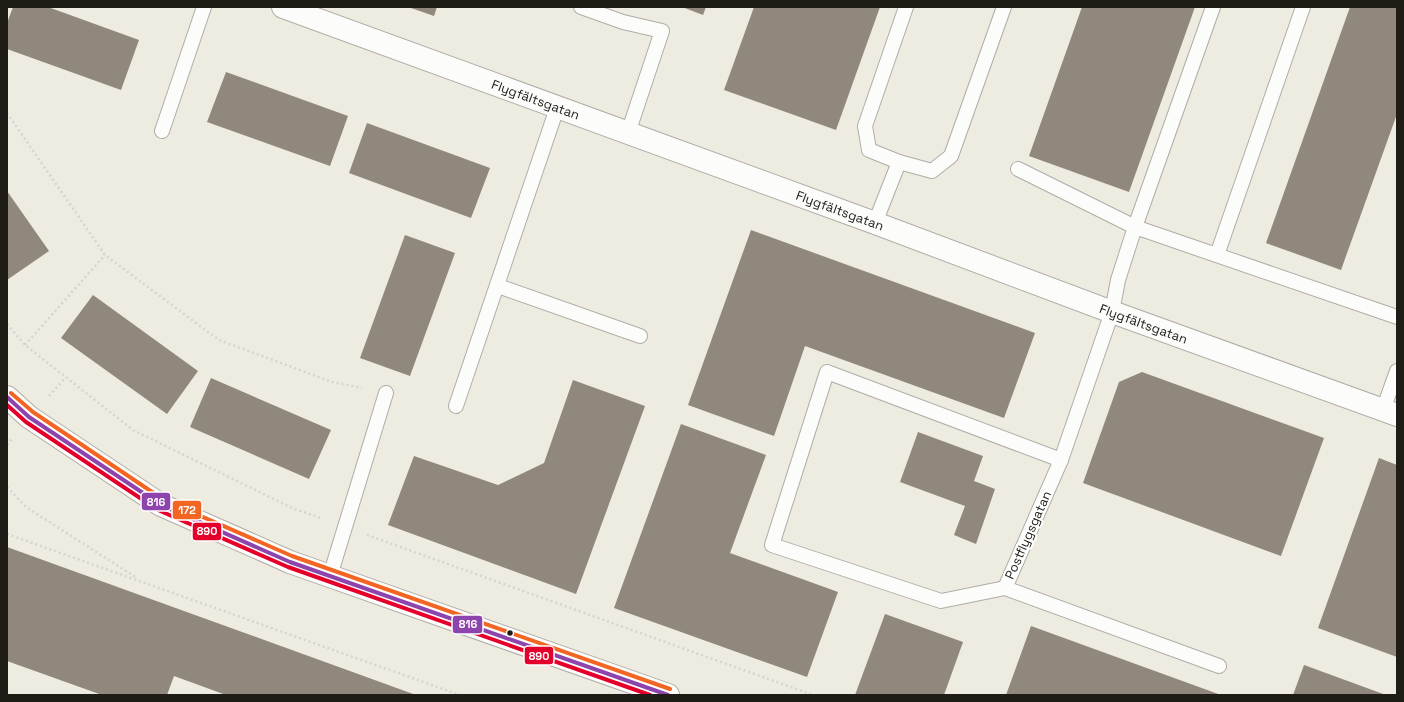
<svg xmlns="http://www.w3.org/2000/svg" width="1404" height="702" font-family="'Space Grotesk',sans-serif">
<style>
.building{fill:#90887c}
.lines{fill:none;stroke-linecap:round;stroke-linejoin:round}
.lane-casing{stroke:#afada6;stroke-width:16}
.street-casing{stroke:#afada6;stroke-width:24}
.path{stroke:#d5d4d1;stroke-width:2.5;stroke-dasharray:2 3;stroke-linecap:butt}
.lane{stroke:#fcfcfa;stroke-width:14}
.street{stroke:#fcfcfa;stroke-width:22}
.bus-1-casing{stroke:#fff;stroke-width:7}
.bus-2-casing{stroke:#fff;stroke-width:7}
.bus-3-casing{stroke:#fff;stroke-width:7}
.bus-1{stroke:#8e44ad;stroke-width:4}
.bus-2{stroke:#e4002b;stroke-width:4}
.bus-3{stroke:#f26522;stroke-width:4}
.bus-dot{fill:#1e1c15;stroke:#fff;stroke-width:1.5}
.labels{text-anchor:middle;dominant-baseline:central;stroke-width:4;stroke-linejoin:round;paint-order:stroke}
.street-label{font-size:13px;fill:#1e1c15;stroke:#fff}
.line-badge{stroke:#fff;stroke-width:1.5}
.badge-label{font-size:11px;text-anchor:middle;font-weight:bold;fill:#fff}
</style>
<rect width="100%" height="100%" fill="#eeebe1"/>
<g class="building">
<polygon points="13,7 48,7 139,40 121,90 7,49 7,23"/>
<polygon points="408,7 437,7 434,16"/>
<polygon points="682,7 706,7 703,15"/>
<polygon points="754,7 880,7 836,130 724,90"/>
<polygon points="1082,7 1195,7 1129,192 1029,156"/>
<polygon points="1350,7 1397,7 1397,114 1341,270 1266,243"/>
<polygon points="226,72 348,116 330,166 207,122"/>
<polygon points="367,123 490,168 471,218 349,173"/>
<polygon points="7,191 49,251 7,280"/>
<polygon points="751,230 1035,333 1004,418 805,346 774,436 688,405"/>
<polygon points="405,235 455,253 410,376 360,358"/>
<polygon points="93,295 198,371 167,414 61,338"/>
<polygon points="1142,372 1324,438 1281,556 1083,483 1119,382"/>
<polygon points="211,378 331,430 309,479 190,427"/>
<polygon points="573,380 645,406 576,594 388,525 414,456 498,485 544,463"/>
<polygon points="681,424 766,455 730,553 838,592 807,677 614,608"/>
<polygon points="918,432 983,456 974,481 995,489 976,544 954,535 965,506 900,482"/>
<polygon points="1379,458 1397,465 1397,657 1318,628"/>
<polygon points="7,547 195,615 416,695 226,695 174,676 167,695 102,695 7,661"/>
<polygon points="885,614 963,642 944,695 855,695"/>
<polygon points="1031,626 1221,695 1006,695"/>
<polygon points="1304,665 1386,695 1293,695"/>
</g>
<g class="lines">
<defs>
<g id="lane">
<polyline points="581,7 623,22 662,31 628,133"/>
<polyline points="1213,7 1135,227 1118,280 1112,312 1061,460 1005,588 1219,666"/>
<polyline points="162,131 204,7"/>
<polyline points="899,162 869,150 865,126 906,7"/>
<polyline points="1018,169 1135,227 1397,317"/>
<polyline points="875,223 899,162 932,171 951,156 1004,7"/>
<polyline points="1217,255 1303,7"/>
<polyline points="498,286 640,336"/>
<polyline points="456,406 557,108"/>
<polyline points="1383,410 1397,371"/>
<polyline points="330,576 386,393"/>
<polyline points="1005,588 941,601 772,545 827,372 1061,460"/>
</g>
<g id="street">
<path id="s1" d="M283,7L875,223L1112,312L1397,415"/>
<polyline points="7,397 29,417 161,505 290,562 668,695"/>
</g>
</defs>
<use href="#lane" class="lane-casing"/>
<use href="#street" class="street-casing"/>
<g class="path">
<polyline points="7,113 105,255 219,340 332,382 362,388"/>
<polyline points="7,324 25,345 133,430 292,508 321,518"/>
<polyline points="25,345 105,255"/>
<polyline points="49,396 66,377"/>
<polyline points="7,445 12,439"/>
<polyline points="7,487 26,507 137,578"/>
<polyline points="7,534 460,695"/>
<polyline points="367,535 813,695"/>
</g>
<use href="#lane" class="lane"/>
<use href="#street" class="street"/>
<defs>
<polyline id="bus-1" points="7,397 29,417 161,505 290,562 668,695"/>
<polyline id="bus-2" points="7,405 26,422 158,510 288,567 650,695"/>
<polyline id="bus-3" points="11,393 33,412 164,500 292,556 670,689"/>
</defs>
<use href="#bus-1" class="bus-1-casing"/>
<use href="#bus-2" class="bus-2-casing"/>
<use href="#bus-3" class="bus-3-casing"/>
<use href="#bus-1" class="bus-1"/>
<use href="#bus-2" class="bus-2"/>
<use href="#bus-3" class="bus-3"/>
</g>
<circle class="bus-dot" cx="510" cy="633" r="3.5"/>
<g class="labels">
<g class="street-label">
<text stroke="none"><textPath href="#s1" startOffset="269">Flygfältsgatan</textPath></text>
<text stroke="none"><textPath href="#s1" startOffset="593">Flygfältsgatan</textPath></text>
<text stroke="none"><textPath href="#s1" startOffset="917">Flygfältsgatan</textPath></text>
<text transform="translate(1028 535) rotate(-66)">Postflygsgatan</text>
</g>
</g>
<g class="line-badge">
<rect x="141" y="492" width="30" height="19" rx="4" fill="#8e44ad"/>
<rect x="172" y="500" width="30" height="20" rx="4" fill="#f26522"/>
<rect x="192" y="522" width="30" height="19" rx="4" fill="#e4002b"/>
<rect x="452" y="615" width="31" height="19" rx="4" fill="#8e44ad"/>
<rect x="524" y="646" width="30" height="19" rx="4" fill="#e4002b"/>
</g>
<g class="badge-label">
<text x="156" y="506">816</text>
<text x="187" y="514">172</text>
<text x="207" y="535">890</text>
<text x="468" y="628">816</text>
<text x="539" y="660">890</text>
</g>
<rect width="1404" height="702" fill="none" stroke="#1e1c15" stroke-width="16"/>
</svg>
